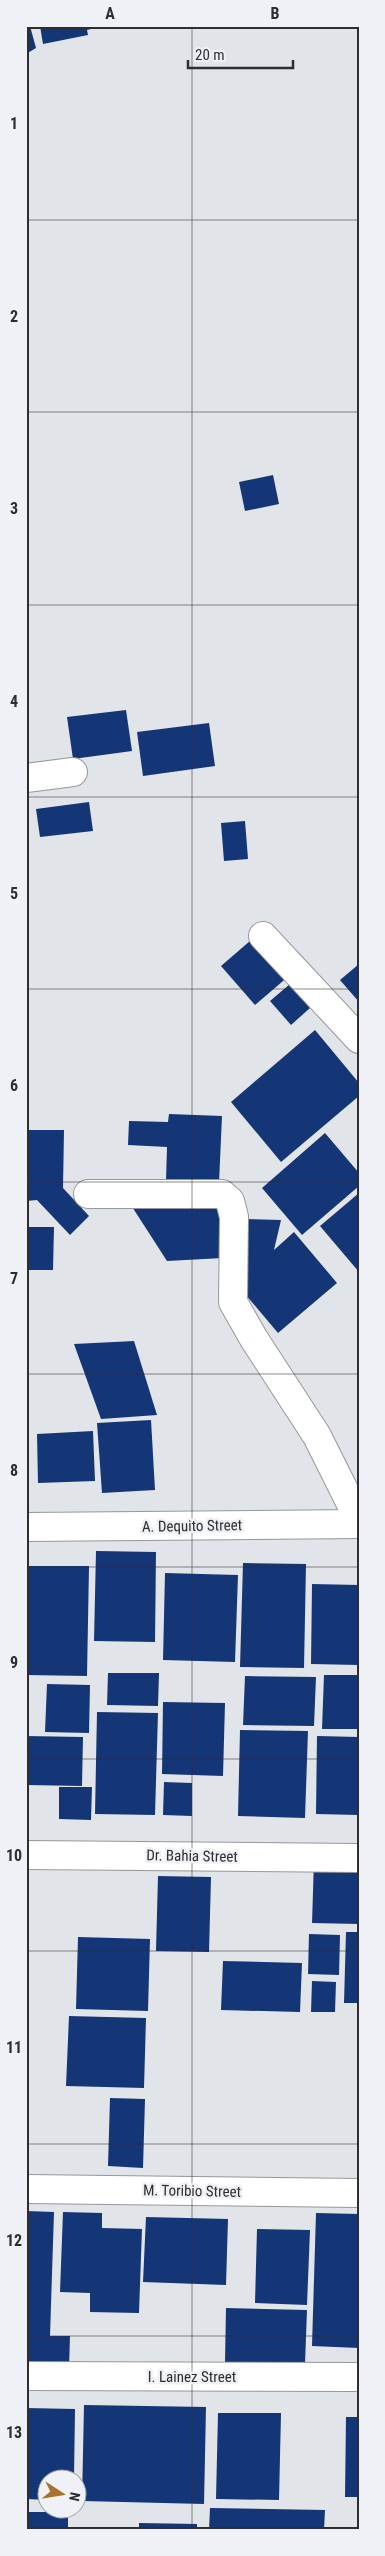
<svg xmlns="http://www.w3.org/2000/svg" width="385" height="2556" font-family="'Roboto Condensed',sans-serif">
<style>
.building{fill:#143677}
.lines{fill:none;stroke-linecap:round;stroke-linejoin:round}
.minor-casing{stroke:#95979b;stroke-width:30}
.minor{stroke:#fff;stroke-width:28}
.grid{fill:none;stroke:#2d2e30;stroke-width:1;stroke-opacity:0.55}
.labels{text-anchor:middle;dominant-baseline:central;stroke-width:5;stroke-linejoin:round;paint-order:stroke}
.street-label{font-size:15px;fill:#2d2e30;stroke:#eff1f6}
.neatline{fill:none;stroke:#2d2e30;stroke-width:2}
.grid-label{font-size:16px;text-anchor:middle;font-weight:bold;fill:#2d2e30}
</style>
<rect width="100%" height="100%" fill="#e1e4e8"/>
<g class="building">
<polygon points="26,26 30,26 36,48 26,54"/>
<polygon points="40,26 99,26 99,27 87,30 88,35 43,44"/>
<polygon points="273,475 279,504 245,511 239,482"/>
<polygon points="126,710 132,751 73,759 67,717"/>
<polygon points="209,723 215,766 143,776 137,732"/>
<polygon points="89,802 93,831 40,837 36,809"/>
<polygon points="245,821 248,859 224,861 221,823"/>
<polygon points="257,935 290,975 255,1005 221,966"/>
<polygon points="359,964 359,1002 340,980"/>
<polygon points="290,984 310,1008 291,1025 270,1001"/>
<polygon points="315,1030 359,1083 359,1096 281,1162 231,1102"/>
<polygon points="169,1114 222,1116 219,1183 166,1181 167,1147 128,1145 129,1121 168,1122"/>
<polygon points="26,1130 64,1130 63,1188 89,1216 70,1235 37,1200 26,1201"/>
<polygon points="325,1133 359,1173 359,1186 302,1235 262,1188"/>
<polygon points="359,1193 359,1272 320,1226"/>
<polygon points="129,1202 221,1202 223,1258 167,1261"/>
<polygon points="242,1219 281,1220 274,1250 294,1232 337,1283 278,1333 235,1282"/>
<polygon points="26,1227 54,1227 53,1270 26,1270"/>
<polygon points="134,1341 157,1415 101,1419 74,1344"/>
<polygon points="151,1420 155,1490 102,1493 97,1423"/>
<polygon points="93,1431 95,1481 38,1483 37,1434"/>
<polygon points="96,1551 156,1552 155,1642 94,1641"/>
<polygon points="243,1563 306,1564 304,1668 240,1667"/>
<polygon points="26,1566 89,1566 87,1676 26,1675"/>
<polygon points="165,1573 238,1575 235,1662 163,1660"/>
<polygon points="312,1584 359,1585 359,1665 311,1664"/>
<polygon points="108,1673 159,1673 158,1706 107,1705"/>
<polygon points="324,1675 359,1675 359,1729 322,1729"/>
<polygon points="245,1676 316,1677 314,1726 243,1725"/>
<polygon points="47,1684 90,1685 89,1733 45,1732"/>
<polygon points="163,1702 225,1703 223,1776 162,1774"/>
<polygon points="97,1712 158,1713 155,1815 95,1814"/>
<polygon points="240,1730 308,1731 305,1818 238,1816"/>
<polygon points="26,1736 83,1737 82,1786 26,1785"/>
<polygon points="317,1736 359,1737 359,1815 316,1814"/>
<polygon points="164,1782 192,1783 192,1816 163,1815"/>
<polygon points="59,1787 92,1787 91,1820 59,1819"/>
<polygon points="314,1860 359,1861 359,1924 312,1923"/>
<polygon points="158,1876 211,1877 209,1952 156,1951"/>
<polygon points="346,1932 359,1932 359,2003 344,2003"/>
<polygon points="309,1934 340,1935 339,1975 308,1974"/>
<polygon points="78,1937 150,1939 148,2011 76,2009"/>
<polygon points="223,1961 302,1963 300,2012 221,2010"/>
<polygon points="312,1981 336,1982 335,2012 311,2012"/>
<polygon points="69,2016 146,2018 144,2088 66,2086"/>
<polygon points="110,2098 145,2099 143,2168 108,2166"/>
<polygon points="26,2211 54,2212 50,2336 70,2336 69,2369 26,2367"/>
<polygon points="63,2212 102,2213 102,2228 142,2229 139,2313 90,2312 90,2293 60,2292"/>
<polygon points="316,2213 359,2214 359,2348 312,2346"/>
<polygon points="146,2217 228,2219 226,2285 143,2282"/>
<polygon points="257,2229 310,2230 307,2305 255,2303"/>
<polygon points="226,2308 307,2310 305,2364 225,2362"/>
<polygon points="84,2405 206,2407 204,2504 82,2501"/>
<polygon points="26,2408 75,2409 74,2478 48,2478 48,2500 26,2499"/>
<polygon points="218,2413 281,2413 279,2500 216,2499"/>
<polygon points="346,2417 359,2417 359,2497 345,2497"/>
<polygon points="210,2508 325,2510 324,2530 209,2530"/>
<rect x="26" y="2512" width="42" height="18"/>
<polygon points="139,2523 197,2524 197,2530 139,2530"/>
</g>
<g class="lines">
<defs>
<g id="minor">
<polyline points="26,778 73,772"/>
<polyline points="263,936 359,1039"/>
<polyline points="88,1194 222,1194 230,1201 234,1217 233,1302 254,1339 317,1436 359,1520"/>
<polyline points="26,1527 359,1524"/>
<polyline points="26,1855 359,1858"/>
<polyline points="26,2189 359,2193"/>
<polyline points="26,2376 359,2377"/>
</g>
</defs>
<use href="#minor" class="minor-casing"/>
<use href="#minor" class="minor"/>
</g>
<path class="grid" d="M192,26V2530M26,220H359M26,412H359M26,605H359M26,797H359M26,989H359M26,1182H359M26,1374H359M26,1567H359M26,1759H359M26,1951H359M26,2144H359M26,2336H359"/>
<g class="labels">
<g class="street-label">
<text transform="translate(192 1526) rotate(-1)">A. Dequito Street</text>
<text transform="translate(192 1856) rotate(1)">Dr. Bahia Street</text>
<text transform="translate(192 2191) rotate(1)">M. Toribio Street</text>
<text x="192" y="2377">I. Lainez Street</text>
</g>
</g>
<rect width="385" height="2556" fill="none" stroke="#eff1f6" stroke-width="55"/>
<g transform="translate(62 2494) rotate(102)"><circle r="24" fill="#eff1f6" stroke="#a1a3a7"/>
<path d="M0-4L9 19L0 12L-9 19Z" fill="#a7722c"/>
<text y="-8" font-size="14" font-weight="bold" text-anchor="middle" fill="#2d2e30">N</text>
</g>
<path d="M188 60v8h105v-8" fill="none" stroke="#2d2e30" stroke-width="2.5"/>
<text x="195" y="60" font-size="15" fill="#2d2e30" stroke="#eff1f6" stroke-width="4" paint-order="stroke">20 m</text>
<rect x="28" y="28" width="330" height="2500" class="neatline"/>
<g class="grid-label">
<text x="110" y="19">A</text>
<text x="275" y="19">B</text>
<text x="14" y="129">1</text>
<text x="14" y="322">2</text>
<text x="14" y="514">3</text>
<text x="14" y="707">4</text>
<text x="14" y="899">5</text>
<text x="14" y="1091">6</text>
<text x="14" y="1284">7</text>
<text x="14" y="1476">8</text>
<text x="14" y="1668">9</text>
<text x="14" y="1861">10</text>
<text x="14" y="2053">11</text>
<text x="14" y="2246">12</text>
<text x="14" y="2438">13</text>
</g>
</svg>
